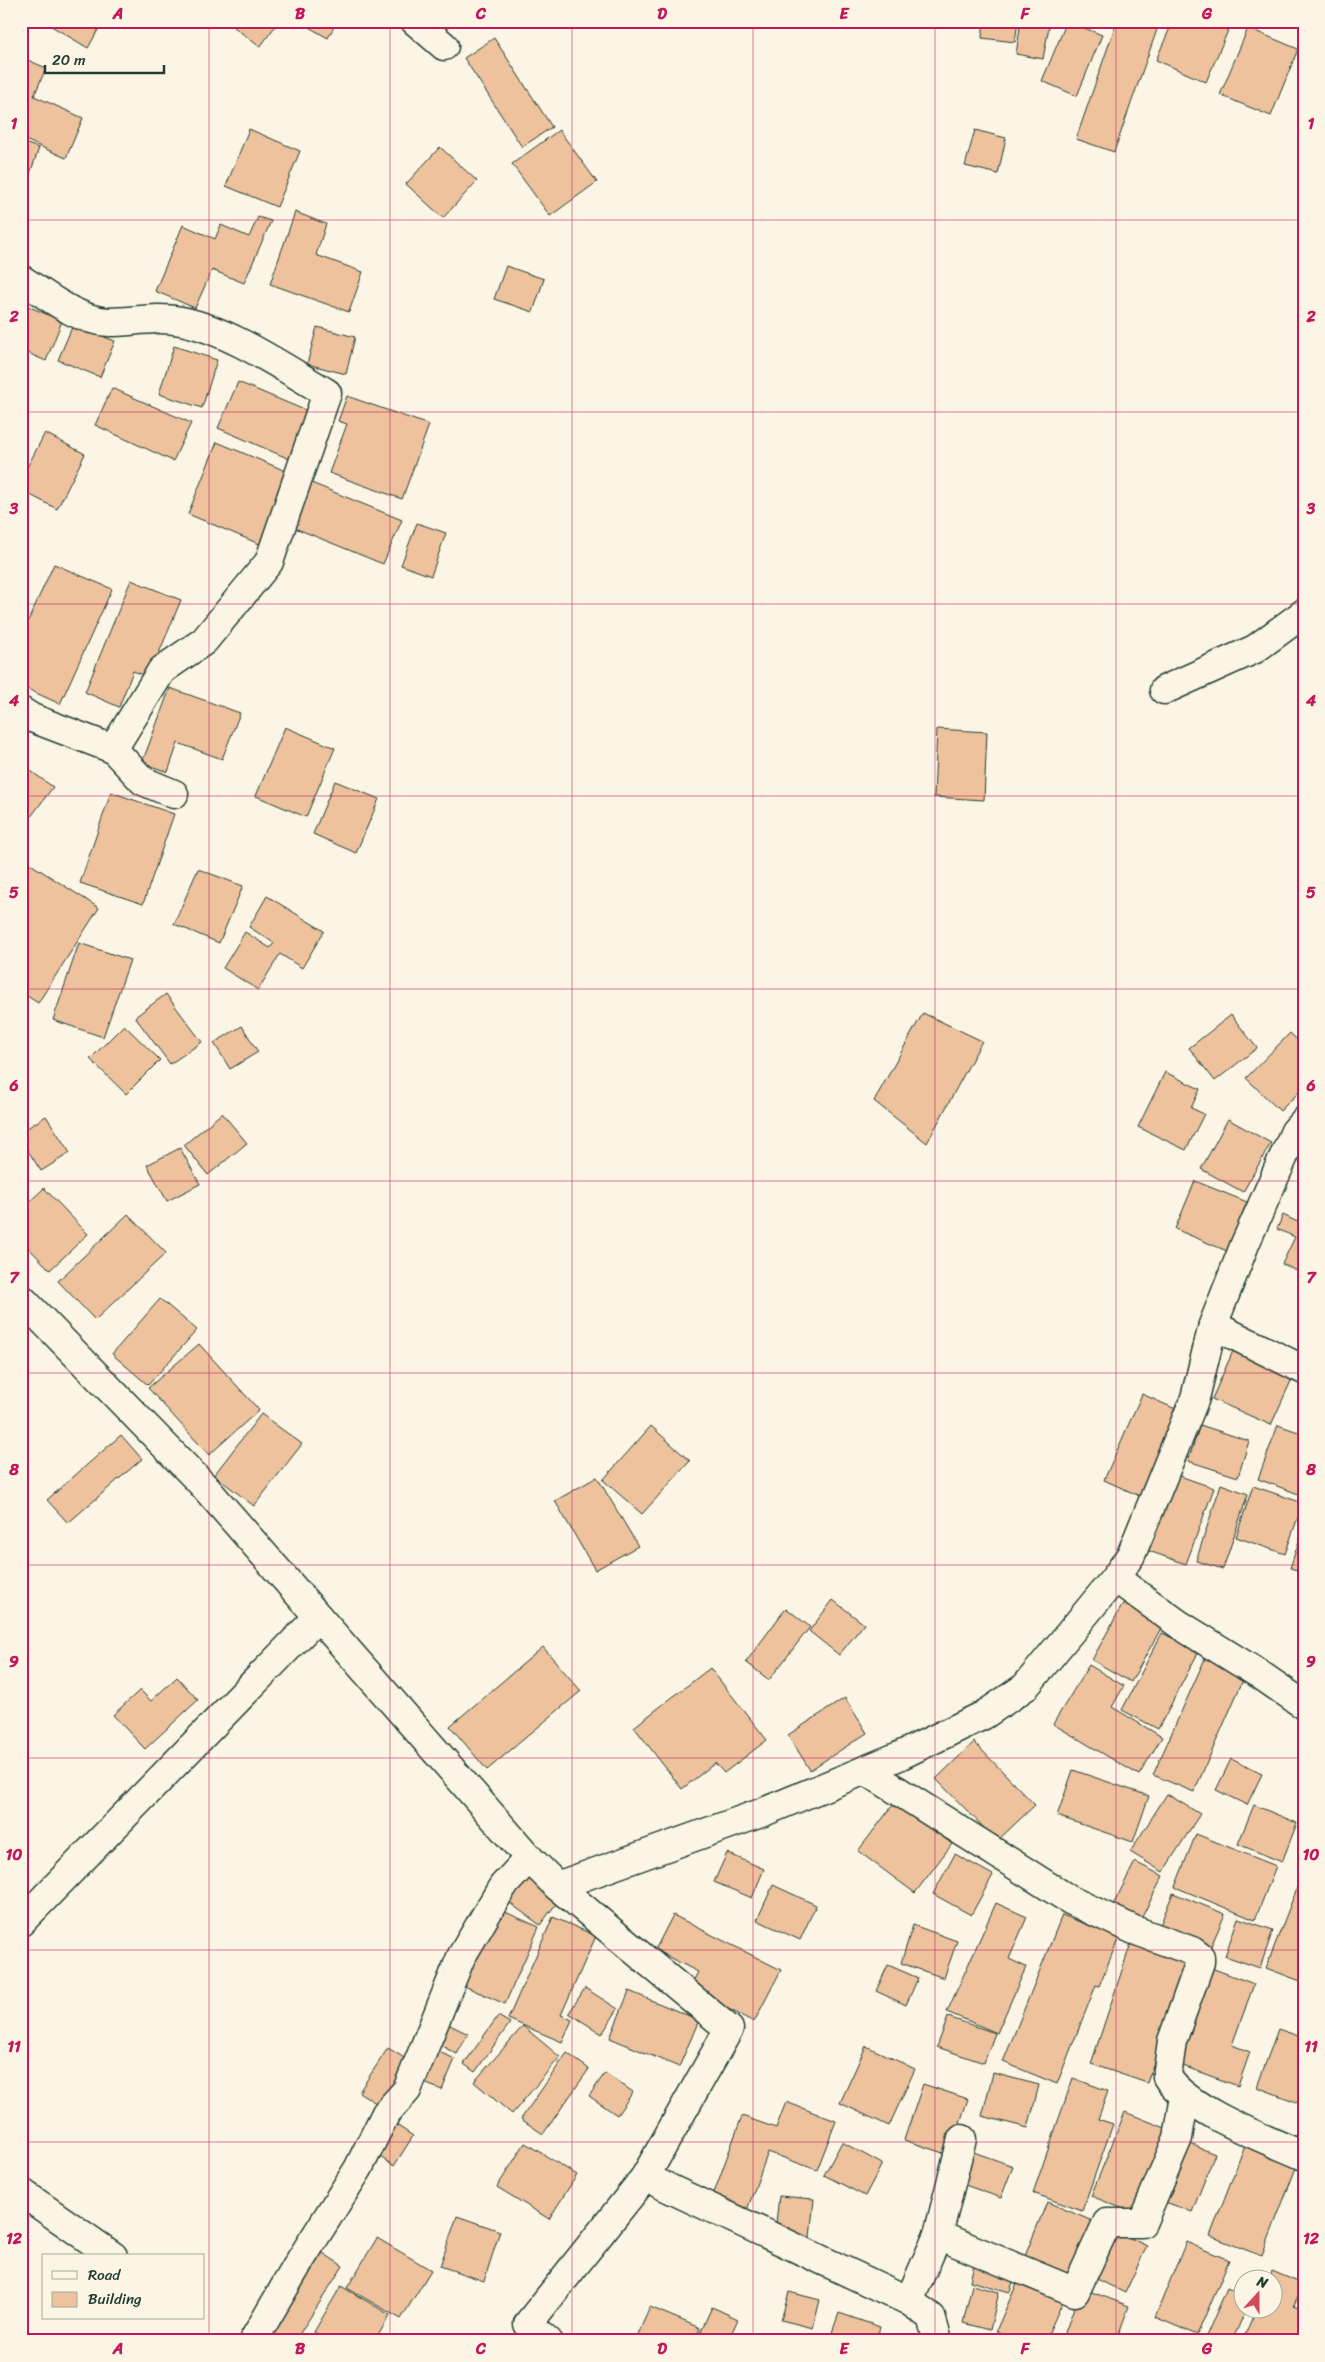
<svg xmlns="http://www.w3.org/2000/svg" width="1325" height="2362" font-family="Sriracha,sans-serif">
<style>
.building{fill:#eec29d;stroke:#1f3d34}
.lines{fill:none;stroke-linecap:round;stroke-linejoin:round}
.minor-casing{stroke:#1f3d34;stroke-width:31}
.minor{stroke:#fcf5e5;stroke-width:28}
.grid{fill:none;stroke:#c2185b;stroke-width:1;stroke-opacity:0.55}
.neatline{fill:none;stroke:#c2185b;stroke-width:2}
.grid-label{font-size:16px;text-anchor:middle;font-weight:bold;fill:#c2185b}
</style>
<rect width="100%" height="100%" fill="#fcf5e5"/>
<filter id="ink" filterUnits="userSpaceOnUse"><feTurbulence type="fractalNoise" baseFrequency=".02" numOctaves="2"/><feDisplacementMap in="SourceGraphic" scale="10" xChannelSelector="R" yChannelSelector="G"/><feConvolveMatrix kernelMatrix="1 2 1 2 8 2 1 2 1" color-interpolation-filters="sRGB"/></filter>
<g filter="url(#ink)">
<g class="building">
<polygon points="43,21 103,21 88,48"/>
<polygon points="239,21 279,21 260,47 234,27"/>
<polygon points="298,21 337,21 328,38"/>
<polygon points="804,21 835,21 834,27"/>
<polygon points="984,21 1018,21 1015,42 982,38"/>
<polygon points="1021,21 1050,21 1043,59 1016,54"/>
<polygon points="1067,21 1102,35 1077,96 1042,81"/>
<polygon points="1117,21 1160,21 1114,152 1076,139"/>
<polygon points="1173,21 1232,21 1206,82 1156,60"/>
<polygon points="1248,28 1298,49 1271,116 1220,95"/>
<polygon points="494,38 552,127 522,147 464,58"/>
<polygon points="21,57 46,68 34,96 83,118 66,158 21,138"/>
<polygon points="249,129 300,151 277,207 226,186"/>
<polygon points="559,130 597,182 550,216 512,164"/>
<polygon points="975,130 1006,138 998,174 965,166"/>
<polygon points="21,142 39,148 21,199"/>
<polygon points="440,147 477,181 443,218 406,184"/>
<polygon points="295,212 326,224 316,255 363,272 349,312 270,284"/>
<polygon points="258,217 271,221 244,283 212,270 195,308 155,291 183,225 215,239 221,225 249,237"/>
<polygon points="506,266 544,279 533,312 494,299"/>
<polygon points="21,303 62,321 46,361 21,350"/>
<polygon points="73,325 115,341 100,377 58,360"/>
<polygon points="317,327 355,337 346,374 307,364"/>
<polygon points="174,346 217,360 202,408 159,394"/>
<polygon points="238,382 314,414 294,461 218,428"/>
<polygon points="112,388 191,423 173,461 95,425"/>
<polygon points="347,396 429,425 402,499 329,473 347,424 338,421"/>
<polygon points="45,433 85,454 57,509 21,490 21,479"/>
<polygon points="217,442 293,474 264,546 188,514"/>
<polygon points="309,482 402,520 383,564 290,526"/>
<polygon points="417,523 446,533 431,576 401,565"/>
<polygon points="54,564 112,589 60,704 21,686 21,636"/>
<polygon points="131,580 181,600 149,677 133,671 119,707 85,692"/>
<polygon points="170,688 240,713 222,759 178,743 168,772 142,763"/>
<polygon points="285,727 335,748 306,817 256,796"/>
<polygon points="937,729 987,732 984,800 934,797"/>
<polygon points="21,764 53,787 21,830"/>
<polygon points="335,781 379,799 356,853 313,834"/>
<polygon points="111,792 174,814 143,904 80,883"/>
<polygon points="21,858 99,908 38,1003 21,992"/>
<polygon points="198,869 243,886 219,943 174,924"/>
<polygon points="267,896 324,931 302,968 280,954 258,990 223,968 245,932 270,948 274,943 249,927"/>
<polygon points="79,943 130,960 103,1037 53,1020"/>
<polygon points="166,994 202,1042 170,1064 135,1017"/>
<polygon points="923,1013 982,1041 927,1143 874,1101"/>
<polygon points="1231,1015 1257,1048 1215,1081 1189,1048"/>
<polygon points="124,1025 160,1060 126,1094 90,1059"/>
<polygon points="242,1026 258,1052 230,1069 214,1043"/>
<polygon points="1290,1033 1304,1046 1304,1087 1280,1111 1246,1078"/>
<polygon points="1165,1072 1200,1089 1191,1108 1204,1114 1186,1150 1138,1127"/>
<polygon points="222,1113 247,1143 208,1175 184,1145"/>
<polygon points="46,1116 70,1153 41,1171 21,1140 21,1132"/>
<polygon points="1228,1119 1271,1143 1243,1192 1201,1169"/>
<polygon points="180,1148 200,1184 167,1201 147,1165"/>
<polygon points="1195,1181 1247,1202 1227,1251 1175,1229"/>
<polygon points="44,1188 88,1234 50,1270 21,1240 21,1210"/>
<polygon points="128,1214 166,1253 95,1320 58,1281"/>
<polygon points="1283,1215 1304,1225 1304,1274 1282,1264 1295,1237 1277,1229"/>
<polygon points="160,1299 197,1330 148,1385 112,1354"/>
<polygon points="199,1344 259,1410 209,1455 148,1388"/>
<polygon points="1236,1344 1296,1370 1271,1425 1212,1399"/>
<polygon points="1142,1394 1180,1411 1142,1497 1104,1480"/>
<polygon points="261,1414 302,1444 254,1506 214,1475"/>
<polygon points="1200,1425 1249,1441 1238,1477 1188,1461"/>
<polygon points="1278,1425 1304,1434 1304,1496 1258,1479"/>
<polygon points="651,1426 690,1461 642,1514 603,1480"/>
<polygon points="121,1435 142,1459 68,1523 47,1500"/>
<polygon points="1174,1474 1214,1488 1186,1564 1146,1550"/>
<polygon points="597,1477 638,1546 595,1570 555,1501"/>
<polygon points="1221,1484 1248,1494 1223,1569 1196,1561"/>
<polygon points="1253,1486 1303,1503 1285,1554 1236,1537"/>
<polygon points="1304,1526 1304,1572 1290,1568"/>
<polygon points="833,1600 864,1624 839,1655 809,1631"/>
<polygon points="1125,1600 1165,1621 1131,1682 1092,1660"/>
<polygon points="786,1608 810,1627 769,1680 746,1662"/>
<polygon points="1162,1633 1199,1651 1158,1729 1122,1710"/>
<polygon points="543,1647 581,1691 487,1770 450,1726"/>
<polygon points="1207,1654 1247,1671 1194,1792 1153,1775"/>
<polygon points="1089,1665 1124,1686 1112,1707 1162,1737 1139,1775 1053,1724"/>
<polygon points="710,1668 767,1740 724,1773 715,1763 682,1789 634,1727"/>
<polygon points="177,1677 198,1700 145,1749 113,1715 140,1690 151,1701"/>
<polygon points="845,1698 867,1733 810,1770 788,1735"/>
<polygon points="974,1742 1035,1805 997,1841 936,1779"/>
<polygon points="1231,1759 1262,1774 1247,1805 1216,1790"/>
<polygon points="1073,1770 1149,1796 1133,1842 1057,1816"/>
<polygon points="1167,1794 1200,1814 1163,1872 1130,1852"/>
<polygon points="896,1801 952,1844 915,1893 858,1851"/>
<polygon points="1254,1805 1297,1823 1282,1862 1238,1844"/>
<polygon points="1196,1834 1276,1866 1255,1920 1175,1887"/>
<polygon points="727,1853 764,1869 752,1898 714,1882"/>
<polygon points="955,1854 993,1875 971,1915 933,1894"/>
<polygon points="1135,1862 1163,1876 1140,1921 1112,1907"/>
<polygon points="525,1876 559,1900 540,1925 507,1901"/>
<polygon points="1300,1880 1304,1882 1303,1982 1266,1968"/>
<polygon points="773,1885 816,1905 800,1940 757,1920"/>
<polygon points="1173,1893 1225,1914 1209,1951 1158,1930"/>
<polygon points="996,1903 1027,1917 1009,1959 1026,1967 997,2033 947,2012"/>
<polygon points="496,1908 539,1927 505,2004 462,1985"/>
<polygon points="673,1915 781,1970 754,2022 689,1989 698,1972 655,1950"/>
<polygon points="1062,1915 1119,1937 1099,1986 1096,1985 1057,2084 1003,2062"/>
<polygon points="553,1917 596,1936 561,2015 572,2020 562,2042 508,2019"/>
<polygon points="1238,1918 1273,1930 1260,1968 1225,1956"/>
<polygon points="913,1925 957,1941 944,1978 901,1963"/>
<polygon points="1131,1943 1196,1964 1168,2020 1147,2083 1091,2064"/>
<polygon points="888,1965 918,1978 906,2005 876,1991"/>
<polygon points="1206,1966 1254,1984 1232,2045 1250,2052 1238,2086 1172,2062"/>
<polygon points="585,1988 618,2009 602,2034 569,2013"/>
<polygon points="629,1991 699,2020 679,2067 610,2038"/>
<polygon points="498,2016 510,2023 475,2072 464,2064"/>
<polygon points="948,2017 995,2033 984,2063 937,2047"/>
<polygon points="444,2022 468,2034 457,2054 434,2042"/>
<polygon points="523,2026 560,2057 512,2114 474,2082"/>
<polygon points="1278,2029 1304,2038 1304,2105 1257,2087"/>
<polygon points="866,2046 915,2069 889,2126 840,2103"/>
<polygon points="428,2047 455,2059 442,2090 414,2079"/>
<polygon points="388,2048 411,2062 382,2107 359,2092"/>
<polygon points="567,2053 589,2069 543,2134 521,2119"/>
<polygon points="605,2073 633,2092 617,2115 589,2096"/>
<polygon points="993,2073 1039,2085 1028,2128 982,2116"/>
<polygon points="1073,2078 1108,2091 1098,2119 1113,2124 1082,2211 1033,2193"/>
<polygon points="923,2084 968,2099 949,2155 904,2140"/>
<polygon points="786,2102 836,2121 817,2170 768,2152 746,2213 711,2201 742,2116 776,2128"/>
<polygon points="1125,2112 1173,2131 1139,2215 1091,2196"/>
<polygon points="389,2120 413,2136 394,2166 369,2150"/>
<polygon points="1183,2141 1215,2154 1192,2212 1160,2200"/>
<polygon points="842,2142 882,2164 865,2196 824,2175"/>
<polygon points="525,2143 577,2175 549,2219 497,2187"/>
<polygon points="1245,2145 1297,2165 1262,2256 1210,2236"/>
<polygon points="965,2149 1013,2166 1001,2198 954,2181"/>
<polygon points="779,2196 814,2199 810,2237 775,2232"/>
<polygon points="1047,2202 1102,2225 1079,2283 1023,2261"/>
<polygon points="457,2216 500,2231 484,2281 440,2266"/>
<polygon points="1111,2229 1147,2246 1125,2293 1089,2275"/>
<polygon points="377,2238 431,2270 401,2319 347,2288"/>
<polygon points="1186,2242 1229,2260 1197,2335 1155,2317"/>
<polygon points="315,2248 343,2266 295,2341 283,2341 264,2329"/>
<polygon points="975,2260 1016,2271 1010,2292 970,2281"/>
<polygon points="1272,2271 1303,2284 1294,2305 1304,2309 1304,2341 1242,2341 1256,2310 1272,2310 1272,2280 1269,2280"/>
<polygon points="1022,2272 1067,2292 1045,2341 1017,2341 996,2331"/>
<polygon points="972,2285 999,2292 990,2330 963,2323"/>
<polygon points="341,2286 390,2315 375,2341 328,2341 314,2332"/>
<polygon points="1081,2288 1129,2306 1116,2341 1062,2341"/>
<polygon points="1227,2288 1242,2295 1242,2310 1246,2310 1232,2341 1204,2341"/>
<polygon points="789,2292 820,2300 813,2328 781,2320"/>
<polygon points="650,2307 700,2328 694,2341 635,2341"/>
<polygon points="712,2307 738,2319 728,2341 713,2341 699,2335"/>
<polygon points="839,2313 880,2327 876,2341 829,2341"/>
<polygon points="776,2334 791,2341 773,2341"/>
</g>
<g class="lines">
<defs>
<g id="minor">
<polyline points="415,21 444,46"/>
<path d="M21,279C48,296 76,320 109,322C133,322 156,316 181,321C229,330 284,368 327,393L269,562L204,641L162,670L113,749"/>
<polyline points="1164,690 1255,649 1304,613"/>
<polyline points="21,711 32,718 113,749 143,781 174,794"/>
<polyline points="21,1298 204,1486 529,1858 557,1886 729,2029 645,2177 528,2324 548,2341"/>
<polyline points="1213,1325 1304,1370"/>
<polyline points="1115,1578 1180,1625 1259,1674 1304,1705"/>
<path d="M865,1770L1070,1900L1134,1930L1192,1951L1200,1957V1962L1172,2041L1167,2077C1189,2111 1266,2139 1304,2156"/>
<polyline points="557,1886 761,1813 899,1756 984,1715 1025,1687 1115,1578 1131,1555 1195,1398 1213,1325 1245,1244 1295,1131 1304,1121"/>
<polyline points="21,1922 318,1617"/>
<polyline points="962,2139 938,2235 1075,2292 1107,2223 1142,2223 1178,2138 1185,2096"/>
<polyline points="645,2177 909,2301 931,2317 938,2341"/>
<polyline points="21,2192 113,2256"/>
<polyline points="909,2301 938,2235"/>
<polyline points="253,2341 301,2259 358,2169 386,2113 407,2090 461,1957 503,1886 529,1858"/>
</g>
</defs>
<use href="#minor" class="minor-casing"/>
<use href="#minor" class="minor"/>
</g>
</g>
<path class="grid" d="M209,21V2341M390,21V2341M572,21V2341M753,21V2341M935,21V2341M1116,21V2341M21,220H1304M21,412H1304M21,604H1304M21,796H1304M21,989H1304M21,1181H1304M21,1373H1304M21,1565H1304M21,1758H1304M21,1950H1304M21,2142H1304"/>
<rect width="1325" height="2362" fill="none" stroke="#fcf5e5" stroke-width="55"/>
<rect x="42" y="2254" width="162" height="65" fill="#fcf5e5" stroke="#a4ab9e"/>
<rect x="52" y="2271" width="25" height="8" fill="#fcf5e5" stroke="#a4ab9e"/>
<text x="88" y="2280" font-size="15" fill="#1f3d34">Road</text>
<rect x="52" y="2292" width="25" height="15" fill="#eec29d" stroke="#a4ab9e"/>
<text x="88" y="2304" font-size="15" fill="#1f3d34">Building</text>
<g transform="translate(1258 2294) rotate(21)"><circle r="24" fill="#fcf5e5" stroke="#a4ab9e"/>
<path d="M0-4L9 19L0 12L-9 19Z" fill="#d1495b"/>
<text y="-8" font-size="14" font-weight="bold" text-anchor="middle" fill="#1f3d34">N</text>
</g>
<path d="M45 65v8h119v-8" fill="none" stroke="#1f3d34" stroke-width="2.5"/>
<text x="52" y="65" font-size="15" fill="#1f3d34" stroke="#fcf5e5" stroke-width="4" paint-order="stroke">20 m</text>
<rect x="28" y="28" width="1270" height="2306" class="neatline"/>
<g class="grid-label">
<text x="118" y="19">A</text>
<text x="300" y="19">B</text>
<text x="481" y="19">C</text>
<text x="662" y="19">D</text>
<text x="844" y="19">E</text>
<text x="1025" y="19">F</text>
<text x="1207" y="19">G</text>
<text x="14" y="129">1</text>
<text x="1311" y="129">1</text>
<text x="14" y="322">2</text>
<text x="1311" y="322">2</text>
<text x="14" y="514">3</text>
<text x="1311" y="514">3</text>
<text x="14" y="706">4</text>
<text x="1311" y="706">4</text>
<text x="14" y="898">5</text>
<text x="1311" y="898">5</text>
<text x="14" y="1091">6</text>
<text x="1311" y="1091">6</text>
<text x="14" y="1283">7</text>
<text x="1311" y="1283">7</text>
<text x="14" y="1475">8</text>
<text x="1311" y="1475">8</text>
<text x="14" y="1667">9</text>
<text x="1311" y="1667">9</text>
<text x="14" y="1860">10</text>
<text x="1311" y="1860">10</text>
<text x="14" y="2052">11</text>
<text x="1311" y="2052">11</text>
<text x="14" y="2244">12</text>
<text x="1311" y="2244">12</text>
<text x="118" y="2354">A</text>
<text x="300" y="2354">B</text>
<text x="481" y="2354">C</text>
<text x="662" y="2354">D</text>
<text x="844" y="2354">E</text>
<text x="1025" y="2354">F</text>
<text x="1207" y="2354">G</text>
</g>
</svg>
